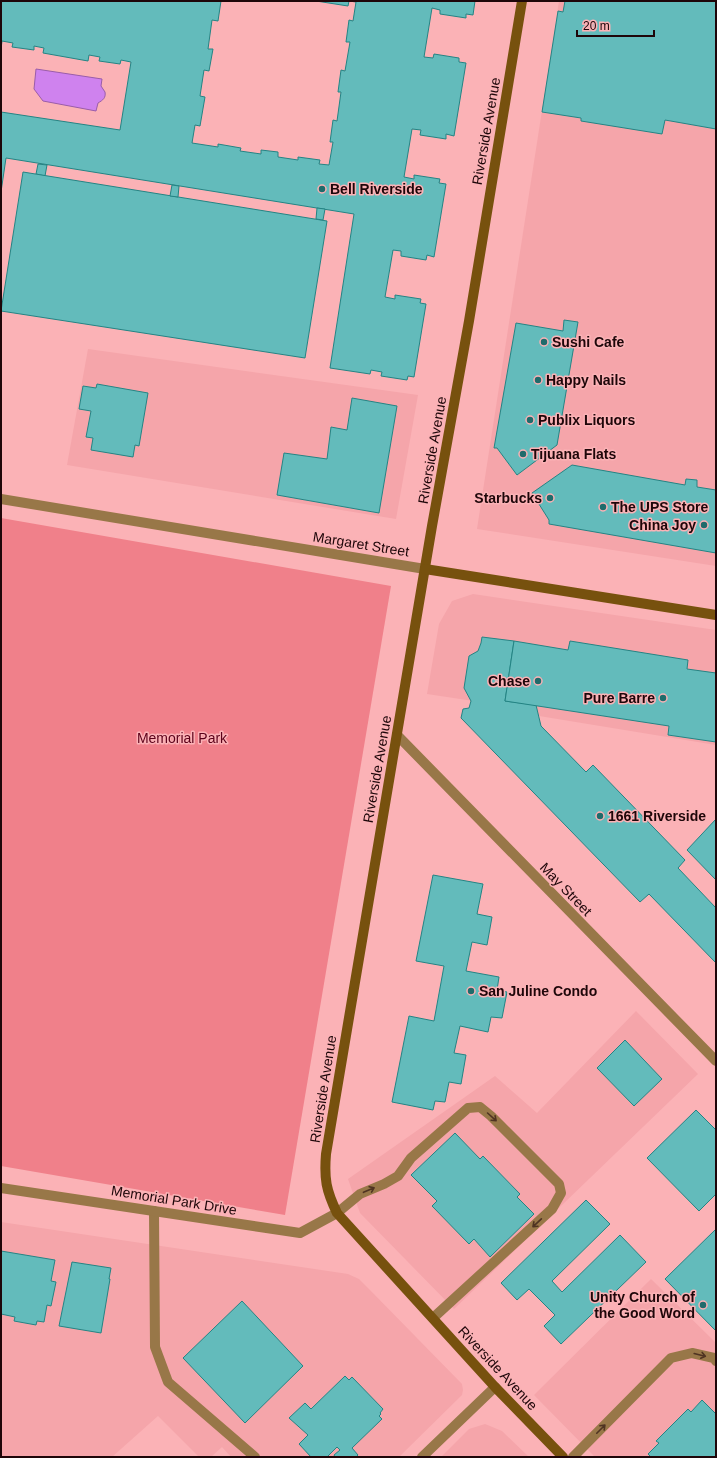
<svg xmlns="http://www.w3.org/2000/svg" width="717" height="1458" font-family="Arial,sans-serif">
<style>
.built{fill:#f5a5aa}
.green{fill:#f0808a}
.water{fill:#cf82ee;stroke:#9a5da9}
.building{fill:#63bbbb;stroke:#248484}
.lines{fill:none;stroke-linecap:round;stroke-linejoin:round}
.lane{stroke:#987748;stroke-width:10}
.street{stroke:#987748;stroke-width:10}
.secondary{stroke:#77510e;stroke-width:10}
.oneway{stroke:#4f3322}
.poi-dot{fill:#1f6b6b;stroke:#fbb2b6;stroke-width:1.5}
.labels{text-anchor:middle;dominant-baseline:central;stroke-width:3;stroke-linejoin:round;paint-order:stroke}
.street-label{font-size:14px;fill:#1e0609;stroke:#fbb2b6}
.poi-label{font-size:14px;font-weight:bold;fill:#1e0609;stroke:#fbb2b6;text-anchor:start}
.park-label{font-size:14px;fill:#5b0119;stroke:#fbb2b6}
</style>
<rect width="100%" height="100%" fill="#fbb2b6"/>
<g class="built">
<polygon points="559,1 716,1 716,566 477,529"/>
<polygon points="88,349 418,395 396,519 67,465"/>
<polygon points="473,594 716,630 716,745 533,715 533,710 427,694 439,624 452,601"/>
<polygon points="636,1011 698,1074 454,1309 360,1213 348,1179 495,1076 537,1113"/>
<polygon points="1,1222 348,1274 359,1279 370,1290 462,1384 463,1390 462,1395 399,1457 231,1457 222,1447 211,1457 199,1457 158,1416 112,1457 1,1457"/>
<polygon points="651,1279 716,1343 716,1457 595,1457 534,1395"/>
<polygon points="485,1424 502,1431 529,1457 441,1457 469,1429"/>
</g>
<polygon class="green" points="1,518 391,586 285,1215 1,1166"/>
<path class="water" d="M36,69L102,79L101,86L105,92C106,98 103,100 98,103L96,111L43,101L34,89Z"/>
<g class="building">
<polygon points="1,1 221,1 218,21 212,20 208,49 213,49 209,71 204,70 200,96 205,97 200,126 195,125 192,143 218,147 218,144 241,148 240,151 261,154 261,150 278,152 278,157 298,160 298,157 320,160 319,164 329,165 333,142 330,142 333,120 337,121 341,92 338,92 341,70 345,71 350,42 346,42 349,20 353,21 356,2 349,1 348,6 316,1 475,1 473,15 466,14 466,18 440,14 440,10 432,8 424,57 433,58 434,54 459,58 459,62 466,63 454,136 446,134 446,139 420,135 421,130 412,129 404,177 414,179 414,175 440,179 439,183 446,184 434,257 427,255 426,260 401,256 401,251 393,250 385,297 395,299 395,295 421,299 420,303 426,304 414,377 408,376 407,380 381,376 382,372 371,370 370,374 330,368 354,214 6,158 1,192 1,112 120,130 131,62 121,60 120,64 99,61 100,57 89,55 88,61 43,53 44,48 34,46 34,50 12,47 13,43 2,41 1,49"/>
<polygon points="565,1 716,1 716,129 665,120 662,134 581,121 581,118 542,112 558,11 563,12"/>
<polygon points="38,164 47,165 45,176 36,174"/>
<polygon points="23,172 327,221 305,358 1,311"/>
<polygon points="172,185 179,186 178,197 170,196"/>
<polygon points="317,208 325,209 323,220 316,219"/>
<polygon points="564,320 578,322 557,445 517,475 497,448 494,448 516,323 563,331"/>
<polygon points="97,384 148,393 139,446 135,445 133,457 91,450 93,438 86,437 91,411 79,409 83,386 96,388"/>
<polygon points="352,398 397,406 379,513 277,495 284,453 327,459 331,427 347,430"/>
<polygon points="572,465 685,485 686,479 697,480 697,487 716,490 716,553 549,524 549,520 532,493"/>
<polygon points="482,637 514,641 505,701 536,705 541,726 586,772 593,765 685,860 678,868 716,908 716,963 649,894 640,902 461,718 463,709 469,708 471,701 464,688 469,656 478,651 481,643"/>
<polygon points="514,641 568,650 570,641 688,660 687,669 716,673 716,742 668,735 669,726 505,701"/>
<polygon points="716,819 716,880 687,850"/>
<polygon points="433,875 483,884 477,914 492,917 487,945 472,942 466,971 499,977 497,990 507,992 502,1018 491,1017 488,1032 460,1026 454,1053 466,1055 461,1084 449,1082 445,1102 435,1101 433,1110 392,1102 409,1016 434,1021 444,966 416,961"/>
<polygon points="625,1040 662,1079 634,1106 597,1068"/>
<polygon points="696,1110 716,1130 716,1194 699,1211 647,1158"/>
<polygon points="455,1133 480,1159 483,1156 520,1194 517,1197 534,1214 490,1257 474,1239 469,1244 432,1206 437,1201 411,1175"/>
<polygon points="586,1200 610,1224 552,1281 562,1292 620,1235 646,1262 561,1344 544,1326 555,1315 529,1289 517,1300 501,1283"/>
<polygon points="716,1229 716,1331 665,1279"/>
<polygon points="1,1251 55,1260 51,1281 56,1282 51,1306 47,1305 44,1322 37,1321 36,1325 14,1321 15,1317 1,1314"/>
<polygon points="72,1262 111,1268 109,1279 110,1279 101,1333 59,1326"/>
<polygon points="242,1301 303,1366 245,1423 183,1358"/>
<polygon points="345,1376 349,1380 352,1377 383,1409 380,1413 381,1414 379,1416 382,1419 352,1448 358,1455 356,1457 335,1457 334,1455 340,1450 337,1447 327,1457 311,1457 299,1444 308,1435 289,1418 305,1403 311,1409"/>
<polygon points="702,1400 716,1414 716,1457 651,1457 648,1454 659,1443 656,1441 688,1409 691,1412"/>
</g>
<g class="lines">
<g class="lane">
<polyline points="154,1211 155,1347 168,1382 255,1457"/>
<polyline points="337,1213 360,1194 384,1184 398,1176 411,1158 468,1108 480,1107 491,1116 559,1184 561,1193 552,1209 433,1318"/>
<polyline points="573,1457 671,1358 692,1353 714,1358 716,1361"/>
</g>
<g class="street">
<polyline points="1,499 425,569"/>
<polyline points="397,735 716,1061"/>
<polyline points="1,1188 300,1233 337,1213"/>
<polyline points="422,1457 495,1387"/>
</g>
<g class="secondary">
<path d="M522,1L469,321L432,526L326,1154C324,1179 326,1190 337,1213L495,1387L563,1457"/>
<polyline points="425,569 716,615"/>
</g>
</g>
<defs><path id="oneway-shaft" d="M-6 0H5M1.5-3L5.5 0L1.5 3" fill="none" stroke-width="1.6" stroke-linecap="round" stroke-linejoin="round"/></defs>
<g class="oneway">
<use href="#oneway-shaft" transform="translate(492 1117) rotate(42)"/>
<use href="#oneway-shaft" transform="translate(369 1190) rotate(-23)"/>
<use href="#oneway-shaft" transform="translate(537 1223) rotate(137)"/>
<use href="#oneway-shaft" transform="translate(700 1355) rotate(14)"/>
<use href="#oneway-shaft" transform="translate(601 1429) rotate(-45)"/>
</g>
<g class="poi-dot">
<circle cx="322" cy="189" r="4"/>
<circle cx="544" cy="342" r="4"/>
<circle cx="538" cy="380" r="4"/>
<circle cx="530" cy="420" r="4"/>
<circle cx="523" cy="454" r="4"/>
<circle cx="550" cy="498" r="4"/>
<circle cx="603" cy="507" r="4"/>
<circle cx="704" cy="525" r="4"/>
<circle cx="538" cy="681" r="4"/>
<circle cx="663" cy="698" r="4"/>
<circle cx="600" cy="816" r="4"/>
<circle cx="471" cy="991" r="4"/>
<circle cx="703" cy="1305" r="4"/>
</g>
<g class="labels">
<g class="street-label">
<text transform="translate(486 131) rotate(-80)">Riverside Avenue</text>
<text transform="translate(432 450) rotate(-80)">Riverside Avenue</text>
<text transform="translate(361 544) rotate(9)">Margaret Street</text>
<text transform="translate(377 769) rotate(-80)">Riverside Avenue</text>
<text transform="translate(566 889) rotate(46)">May Street</text>
<text transform="translate(323 1089) rotate(-81)">Riverside Avenue</text>
<text transform="translate(174 1200) rotate(9)">Memorial Park Drive</text>
<text transform="translate(498 1368) rotate(47)">Riverside Avenue</text>
</g>
<g class="poi-label">
<text x="330" y="189">Bell Riverside</text>
<text x="552" y="342">Sushi Cafe</text>
<text x="546" y="380">Happy Nails</text>
<text x="538" y="420">Publix Liquors</text>
<text x="531" y="454">Tijuana Flats</text>
<text x="542" y="498" text-anchor="end">Starbucks</text>
<text x="611" y="507">The UPS Store</text>
<text x="696" y="525" text-anchor="end">China Joy</text>
<text x="530" y="681" text-anchor="end">Chase</text>
<text x="655" y="698" text-anchor="end">Pure Barre</text>
<text x="608" y="816">1661 Riverside</text>
<text x="479" y="991">San Juline Condo</text>
<text x="695" y="1297" text-anchor="end">Unity Church of<tspan x="695" dy="16">the Good Word</tspan></text>
</g>
<g class="park-label">
<text x="182" y="738">Memorial Park</text>
</g>
</g>
<rect width="717" height="1458" fill="none" stroke="#1e0609" stroke-width="4"/>
<path d="M577 30v6h77v-6" fill="none" stroke="#1e0609" stroke-width="2"/>
<text x="583" y="30" font-size="12" fill="#1e0609" stroke="#fbb2b6" stroke-width="3" paint-order="stroke">20 m</text>
</svg>
